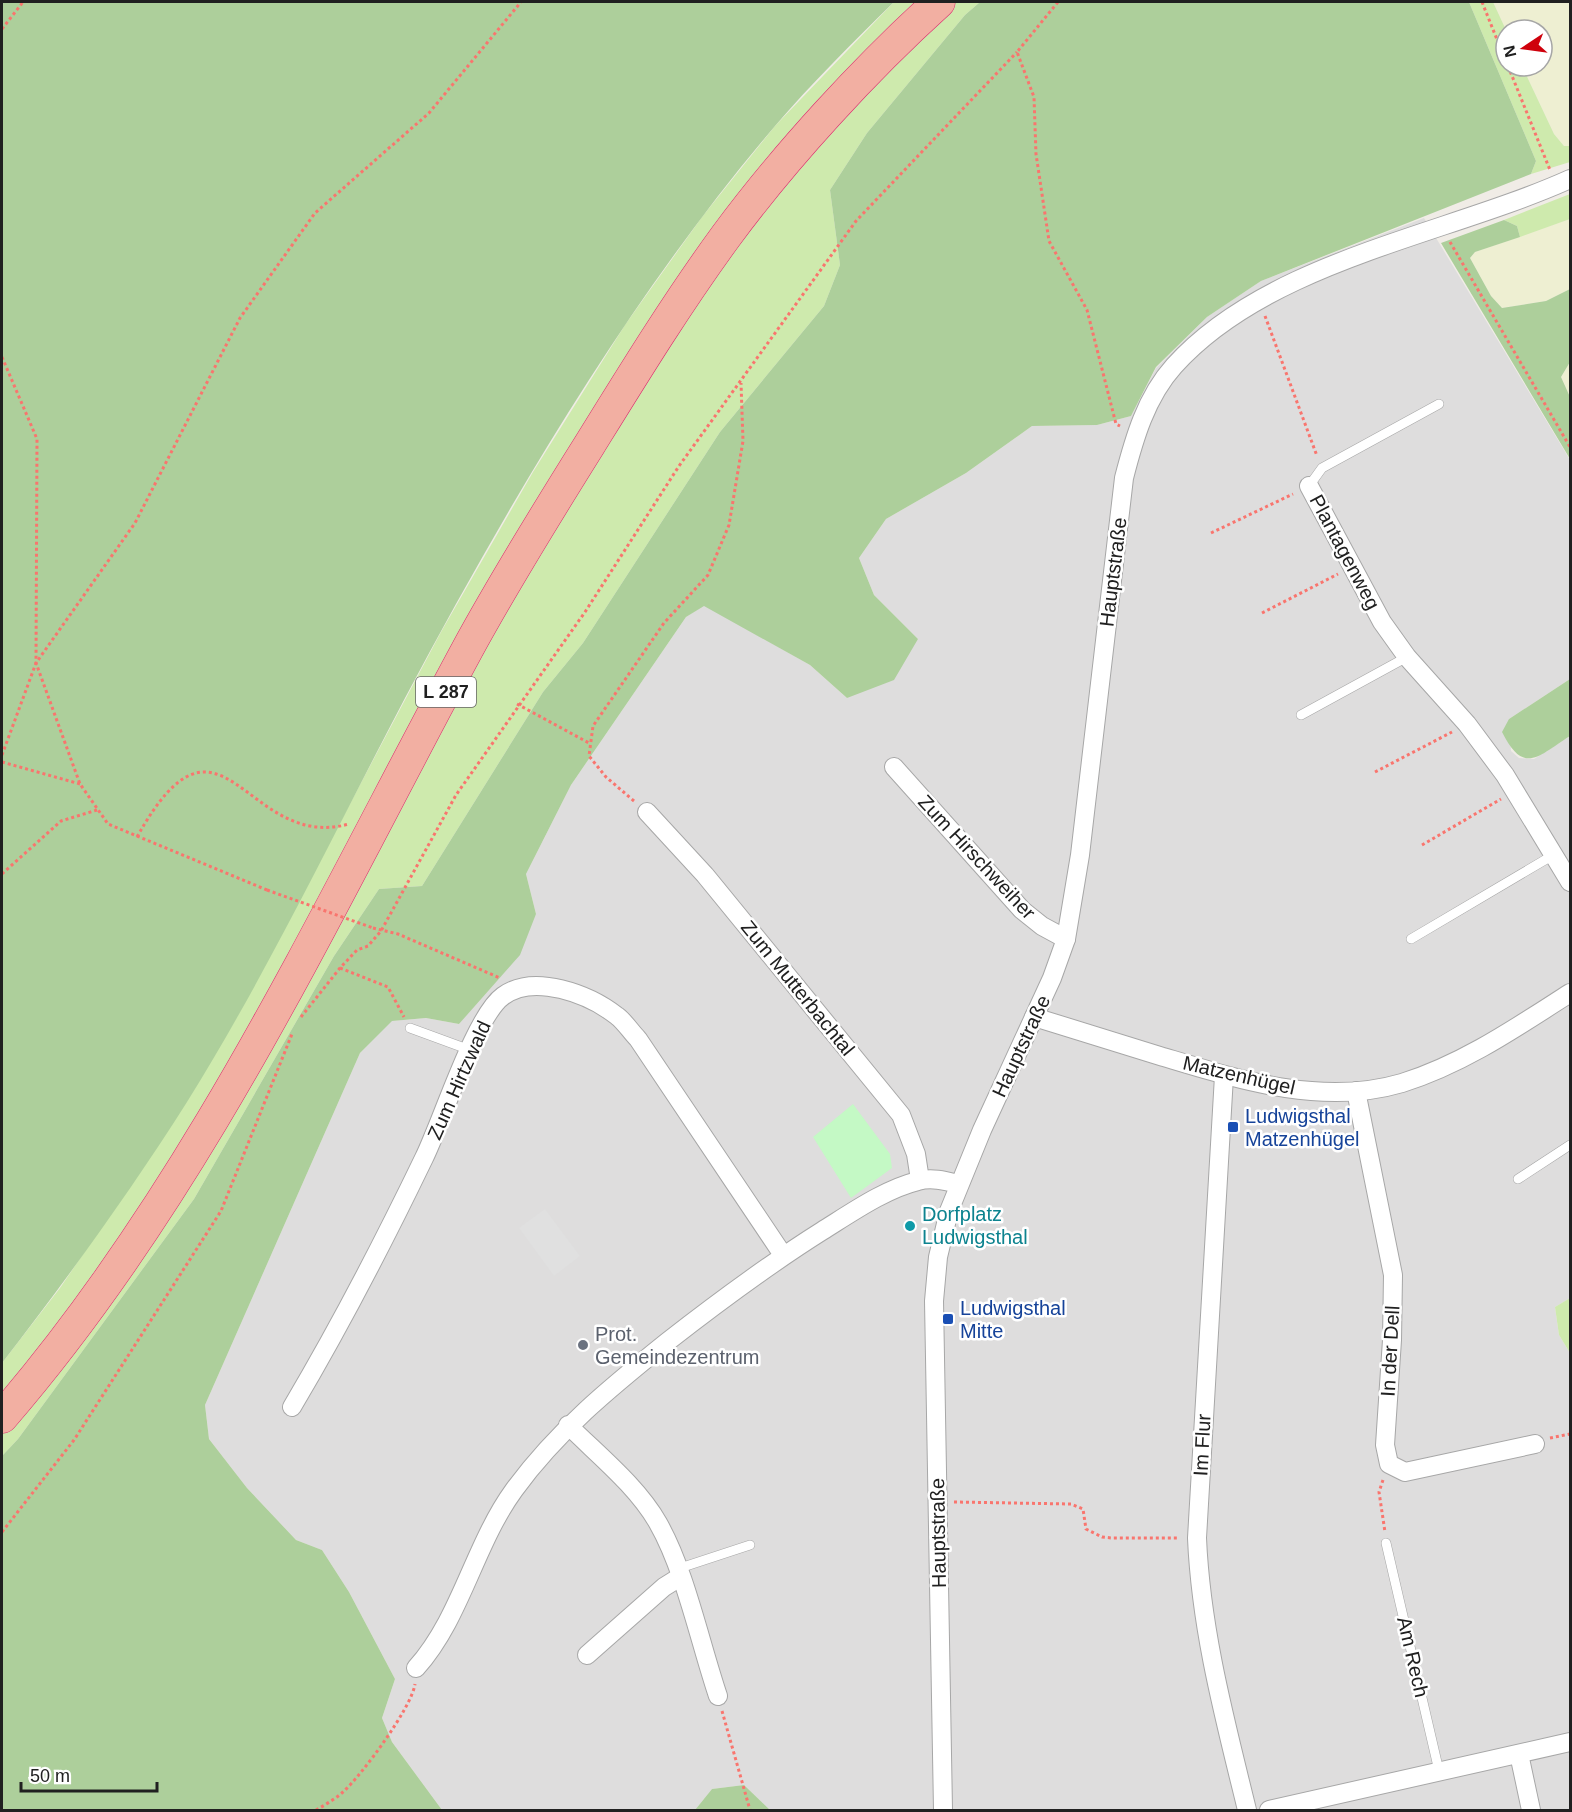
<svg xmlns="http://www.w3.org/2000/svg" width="1572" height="1812" font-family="Helvetica,sans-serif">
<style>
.residential{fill:#dedddd}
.farmland{fill:#eeefd2}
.grass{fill:#ceeaad}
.forest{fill:#adcf9b}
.park{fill:#c4f9c5}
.parking{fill:#e0e0e0}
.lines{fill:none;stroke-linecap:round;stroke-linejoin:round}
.service-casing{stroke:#a7a7a7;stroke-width:10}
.minor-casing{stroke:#a7a7a7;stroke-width:20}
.trunk-casing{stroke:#db276e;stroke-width:33}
.path{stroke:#f9756e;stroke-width:3;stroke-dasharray:3 3;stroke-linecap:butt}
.service{stroke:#fff;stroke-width:9}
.minor{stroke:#fff;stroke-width:18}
.trunk{stroke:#f2afa2;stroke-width:32}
.path-bridge{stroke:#f9756e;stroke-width:3;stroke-dasharray:3 3;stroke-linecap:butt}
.transit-dot{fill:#1a4fb4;stroke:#fff;stroke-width:2}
.culture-dot{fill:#0f9aa8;stroke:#fff;stroke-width:2}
.worship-dot{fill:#6b7280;stroke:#fff;stroke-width:2}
.labels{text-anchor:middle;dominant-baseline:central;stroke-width:5;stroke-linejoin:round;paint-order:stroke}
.shield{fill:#fff;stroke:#636363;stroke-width:1.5}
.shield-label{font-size:18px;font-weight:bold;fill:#202020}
.street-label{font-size:20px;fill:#202020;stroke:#fff}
.transit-label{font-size:20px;fill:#164399;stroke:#fff;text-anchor:start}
.culture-label{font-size:20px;fill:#0d838f;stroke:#fff;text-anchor:start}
.worship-label{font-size:20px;fill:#5b616d;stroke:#fff;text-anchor:start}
</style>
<rect width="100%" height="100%" fill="#f0ece6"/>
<polygon class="residential" points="1424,218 1570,460 1570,679 1509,719 1511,751 1519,758 1534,759 1570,736 1570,1298 1555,1307 1559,1335 1570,1353 1570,1810 770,1810 744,1785 712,1789 695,1810 442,1810 392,1742 382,1718 395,1679 349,1592 322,1550 296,1540 247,1488 209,1439 205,1405 360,1053 391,1021 426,1018 459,1024 474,1005 536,914 526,874 571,785 686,617 704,605 810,665 847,698 918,639 874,595 859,558 886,519 966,473 1032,426 1097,425 1131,416 1156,368 1207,317 1261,281"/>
<g class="farmland">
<polygon points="1493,2 1570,2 1570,146 1564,146 1554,134 1522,66 1542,66 1542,30 1506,30"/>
<polygon points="1570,219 1570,289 1546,301 1502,308 1491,296 1470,258 1475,252"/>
<polygon points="1570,362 1570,397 1561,377"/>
</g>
<g class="grass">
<polygon points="894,2 980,2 965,15 867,133 830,190 840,265 824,306 720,432 583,643 543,692 422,886 379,889 334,956 194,1199 18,1439 2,1456 2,1363 60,1288 187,1101 238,1015 441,632 533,472 625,325 702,217 775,126"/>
<polygon points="1469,2 1493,2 1506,30 1506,66 1522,66 1554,134 1564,146 1570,146 1570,162 1531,174 1536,161"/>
<polygon points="1570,194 1570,219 1520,237 1517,226 1504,220"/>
<polygon points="1570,1298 1570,1353 1559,1335 1555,1307"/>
</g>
<g class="forest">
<path d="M2,2H894C853,42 812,83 775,126C631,295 509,502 405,698C334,833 268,972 187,1102C130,1192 67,1279 2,1363Z"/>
<polygon points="980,2 1469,2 1536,161 1531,174 1261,281 1207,317 1156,367 1131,416 1097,425 1032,426 966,473 886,519 859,558 874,595 918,639 894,680 847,698 810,665 704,606 686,617 571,785 526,874 536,914 520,955 459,1024 426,1018 392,1021 360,1053 205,1405 209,1439 247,1488 296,1540 322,1550 349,1592 395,1679 382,1718 392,1742 442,1810 2,1810 2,1456 18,1439 194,1199 334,956 379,889 422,886 543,692 583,643 720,432 824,306 840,265 830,190 867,133 965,15"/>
<polygon points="1504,220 1517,226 1520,237 1475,252 1470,258 1491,296 1502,308 1546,301 1570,289 1570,362 1561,377 1570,397 1570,459 1441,243"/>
<path d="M1570,679V736C1538,756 1524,776 1502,732L1509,719Z"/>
<polygon points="744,1785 770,1810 695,1810 712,1789"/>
</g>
<polygon class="park" points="853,1104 890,1154 892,1168 851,1198 813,1137"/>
<polygon class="parking" points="545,1209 580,1256 554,1276 519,1228"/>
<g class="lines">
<defs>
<g id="service">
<polyline points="1309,486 1322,468 1439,404"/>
<polyline points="1301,715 1407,657"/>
<polyline points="1411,939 1555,854"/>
<polyline points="410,1028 470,1050"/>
<polyline points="1518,1179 1570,1145"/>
<polyline points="1386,1543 1439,1771"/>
<polyline points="677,1569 750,1545"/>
</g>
<g id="minor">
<polyline points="1309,486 1382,622 1407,657 1467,724 1505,775 1570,882"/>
<polyline points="894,767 1022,910 1042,926 1066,939"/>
<polyline points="647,812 705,875 901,1115 916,1154 920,1180"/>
<path d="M1034,1017C1076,1030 1118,1043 1160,1056C1237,1079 1321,1107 1402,1083C1463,1064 1517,1027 1570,993"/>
<path d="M1224,1076L1197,1538C1201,1631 1225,1720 1247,1810"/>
<polyline points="1356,1091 1393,1275 1392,1340 1385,1445 1389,1464 1405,1472 1535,1444"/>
<path d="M292,1407C340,1326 383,1243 424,1158C442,1122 475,1016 503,996C534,973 589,994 617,1016C625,1022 631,1032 638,1039L783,1255"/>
<path d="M568,1425C598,1455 637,1486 658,1523C685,1570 700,1643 718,1696"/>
<polyline points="587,1655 664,1587 680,1577"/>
<path d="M416,1668C461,1618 474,1545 514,1490C557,1431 611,1387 667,1342C717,1303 768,1265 822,1231C851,1213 885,1189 918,1181C931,1177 946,1181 958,1184"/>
<polyline points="1519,1754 1531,1810"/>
<path d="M943,1810L934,1301L938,1257L949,1211L982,1130L1052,978L1066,939L1080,855L1124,478C1134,439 1146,397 1174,366C1268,261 1446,235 1570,179"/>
<polyline points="1269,1810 1570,1742"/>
</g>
<path id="trunk" d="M2,1417C199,1189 325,913 467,650C505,580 548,511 590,444C634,373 677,303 726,236C785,156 866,68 939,2"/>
</defs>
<use href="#service" class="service-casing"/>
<use href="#minor" class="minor-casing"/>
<use href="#trunk" class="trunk-casing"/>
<g class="path">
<polyline points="1058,2 1017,52 1034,97 1036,154 1049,241 1087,310 1116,424 1120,426"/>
<polyline points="1482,2 1506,62"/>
<polyline points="2,29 23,2"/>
<polyline points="1508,66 1550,170"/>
<polyline points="1450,242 1570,447"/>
<polyline points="1265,316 1317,456"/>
<polyline points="2,357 37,439 36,663 80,784 108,824 267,890"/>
<polyline points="1211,533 1293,494"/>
<polyline points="1262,613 1338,574"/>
<polyline points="517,704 589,743"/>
<polyline points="2,755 36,663 135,523 240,318 315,213 429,113 521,2"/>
<polyline points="2,762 80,784"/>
<polyline points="1375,772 1452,732"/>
<polyline points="634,801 606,777 589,756 593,726 664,623 708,575 729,525 743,441 741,383"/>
<path d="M137,837C222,684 245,853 349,824"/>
<polyline points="1422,845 1501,799"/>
<polyline points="2,874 61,821 97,810"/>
<polyline points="373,928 398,934 500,978"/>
<polyline points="340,968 388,987 404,1017"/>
<polyline points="301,1017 340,968 357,950 368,946 381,931 456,795 585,612 679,466 856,221 1017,52"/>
<polyline points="1550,1438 1570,1434"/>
<polyline points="1383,1480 1379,1492 1385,1532"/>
<polyline points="954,1502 1071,1504 1083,1509 1086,1529 1102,1537 1112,1538 1179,1538"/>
<polyline points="2,1532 74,1440 221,1211 292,1034"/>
<polyline points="722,1711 750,1810"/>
<path d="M316,1810C325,1805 335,1799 343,1792C362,1775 412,1707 415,1684"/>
</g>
<use href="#service" class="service"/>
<use href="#minor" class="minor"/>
<use href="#trunk" class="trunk"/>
<polyline class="path-bridge" points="267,890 373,928"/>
</g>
<g class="transit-dot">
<rect x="1227" y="1121" width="12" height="12" rx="3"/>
<rect x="942" y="1313" width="12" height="12" rx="3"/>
</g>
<circle class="culture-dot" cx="910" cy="1226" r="6"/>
<circle class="worship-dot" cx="583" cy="1345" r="6"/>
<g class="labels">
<rect class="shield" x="416" y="677" width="60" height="30" rx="4.5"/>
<g class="shield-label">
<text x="446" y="692">L 287</text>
</g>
<g class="street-label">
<text transform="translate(1345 552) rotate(62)">Plantagenweg</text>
<text transform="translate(1113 572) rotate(-83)">Hauptstraße</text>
<text transform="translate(977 857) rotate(47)">Zum Hirschweiher</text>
<text transform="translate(798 988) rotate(51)">Zum Mutterbachtal</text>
<text transform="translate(1021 1046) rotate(-65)">Hauptstraße</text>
<text transform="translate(1239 1075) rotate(13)">Matzenhügel</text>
<text transform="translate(459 1080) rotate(-66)">Zum Hirtzwald</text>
<text transform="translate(1390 1351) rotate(-87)">In der Dell</text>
<text transform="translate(1202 1445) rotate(-87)">Im Flur</text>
<text transform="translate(938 1533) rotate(-91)">Hauptstraße</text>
<text transform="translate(1413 1657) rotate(77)">Am Rech</text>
</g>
<g class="transit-label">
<text x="1245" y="1116">Ludwigsthal<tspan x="1245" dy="23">Matzenhügel</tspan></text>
<text x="960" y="1308">Ludwigsthal<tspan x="960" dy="23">Mitte</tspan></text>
</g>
<g class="culture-label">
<text x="922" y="1214">Dorfplatz<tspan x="922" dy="23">Ludwigsthal</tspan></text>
</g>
<g class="worship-label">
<text x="595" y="1334">Prot.<tspan x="595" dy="23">Gemeindezentrum</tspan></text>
</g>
</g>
<rect width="1572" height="1812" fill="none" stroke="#202020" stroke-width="6"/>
<g transform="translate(1524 48) rotate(257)"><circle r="28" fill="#ffffff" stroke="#a6a6a6" stroke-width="1.5"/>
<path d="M0-4.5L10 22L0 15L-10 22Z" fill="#cf010c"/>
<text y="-9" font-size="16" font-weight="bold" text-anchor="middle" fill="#202020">N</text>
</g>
<path d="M21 1782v9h136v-9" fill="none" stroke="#202020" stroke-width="3"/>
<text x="30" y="1782" font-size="18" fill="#202020" stroke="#ffffff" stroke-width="4.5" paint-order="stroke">50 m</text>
</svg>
